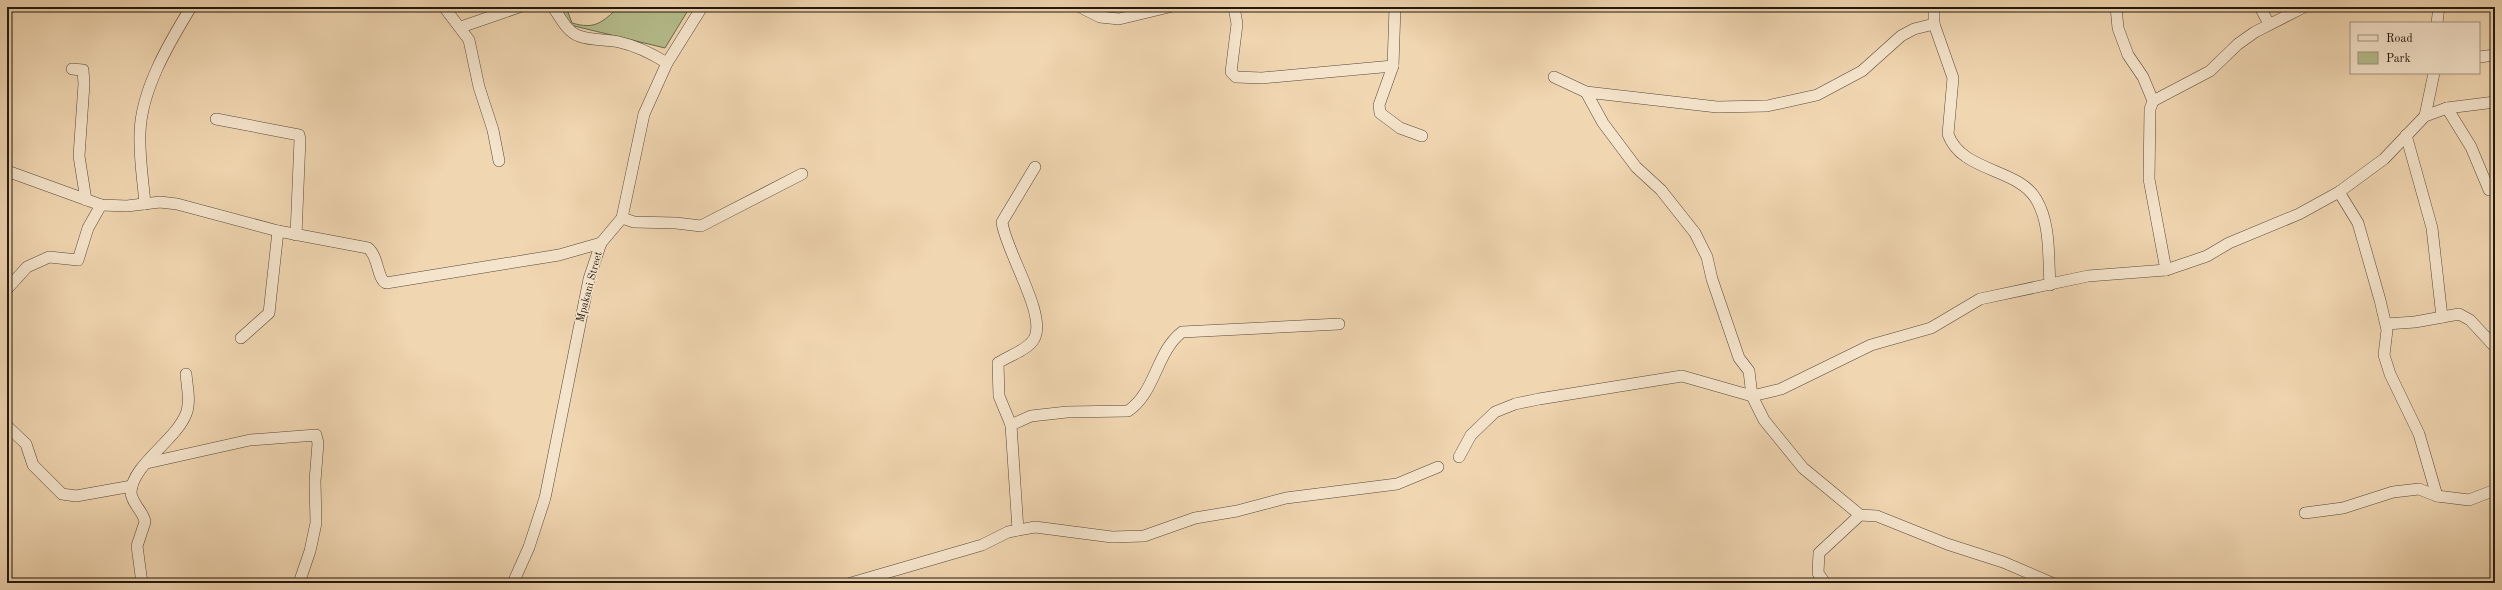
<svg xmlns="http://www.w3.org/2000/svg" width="2502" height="590" font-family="'Old Standard TT',serif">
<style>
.green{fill:#b6be8e;stroke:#6c6b4e}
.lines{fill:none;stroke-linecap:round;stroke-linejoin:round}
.minor-casing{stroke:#564838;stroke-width:12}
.minor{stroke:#f5e4cc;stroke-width:11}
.labels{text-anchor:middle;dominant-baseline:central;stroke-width:3;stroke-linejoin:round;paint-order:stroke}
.street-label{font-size:11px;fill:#22180f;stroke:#f5e4cc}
</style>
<rect width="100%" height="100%" fill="#f0d6b1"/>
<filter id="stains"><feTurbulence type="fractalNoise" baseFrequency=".005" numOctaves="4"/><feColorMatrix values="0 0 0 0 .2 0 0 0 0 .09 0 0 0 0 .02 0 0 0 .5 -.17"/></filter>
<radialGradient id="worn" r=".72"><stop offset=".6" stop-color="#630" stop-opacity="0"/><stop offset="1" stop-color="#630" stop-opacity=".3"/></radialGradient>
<path class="green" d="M558,7H566L572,23C596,30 602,22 619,7H690L665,48L570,25Z"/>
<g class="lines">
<defs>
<g id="minor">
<polyline points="444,7 469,40 479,87 493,130 499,161"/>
<path d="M553,7C560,17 567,32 579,36C593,41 606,39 619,42C637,46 651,53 667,63"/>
<polyline points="1080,7 1100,17 1119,19 1169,7"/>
<polyline points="1234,7 1237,24 1231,72 1236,77 1262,78 1393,66"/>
<polyline points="1395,7 1393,66 1379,105 1380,113 1400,128 1422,136"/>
<path d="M1934,7V24L1953,78L1948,134C1961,172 2018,168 2036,199C2051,224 2048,257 2050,285"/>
<polyline points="2116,7 2118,28 2128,55 2143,77 2153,101 2150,109 2149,179 2166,270"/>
<polyline points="2260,7 2269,24"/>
<polyline points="2437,23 2439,7"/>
<polyline points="461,27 519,7"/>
<polyline points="2479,57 2495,55"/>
<polyline points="72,69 83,70 84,84 79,156 86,200"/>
<polyline points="1554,77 1586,92 1717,107 1767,106 1817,95 1862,71 1901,36 1914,29 1934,24"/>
<polyline points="1586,92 1603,123 1636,167 1661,190 1695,233 1707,257 1712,279 1739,358 1749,371 1752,396 1764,420 1803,468 1860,515 1877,516 1947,544 2003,562 2052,583"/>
<polyline points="2153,101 2210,71 2238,44 2255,32 2304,7"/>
<polyline points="2447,108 2471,147 2489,190"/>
<polyline points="2425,116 2434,73"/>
<polyline points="216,119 299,135 300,139 296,235"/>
<polyline points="2406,135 2432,228 2442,317"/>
<path d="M7,171L101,205L127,206L160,202L177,204L278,231L368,248C379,257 377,279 386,283L559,255L601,243"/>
<polyline points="2339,192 2358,223 2380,300 2387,330 2384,355 2390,374 2419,434 2437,496"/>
<path d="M145,204C143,180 139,157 140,133C141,90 169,43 191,7"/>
<polyline points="622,218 634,222 676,223 701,226 802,174"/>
<polyline points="7,289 27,267 49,257 78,260 88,228 101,205"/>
<polyline points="2386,324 2415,322 2459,314 2470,320 2495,347"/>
<polyline points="241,338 269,313 278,231"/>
<path d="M1011,425L999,396L998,363C1008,356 1028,350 1034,339C1048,316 1005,250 1002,222L1035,167"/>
<polyline points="7,426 26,444 33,465 62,494 76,496 132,486"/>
<polyline points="1459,457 1471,435 1495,412 1515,404 1539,399 1682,376 1752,396 1781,389 1871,345 1931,328 1980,299 2088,276 2166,270 2207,256 2229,243 2299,214 2339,192 2384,159 2425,116 2447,108 2495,102"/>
<polyline points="147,463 250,440 316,435 318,443 315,481 316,523 310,551 299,583"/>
<polyline points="2305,513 2343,508 2393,492 2419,489 2437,496 2469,500 2495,490"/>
<path d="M1018,530L1011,425L1031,416L1067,412L1128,411C1156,392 1156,352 1182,332L1339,324"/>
<path d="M142,583L137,546L145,522C144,512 131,503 131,492C132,465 176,440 186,414C191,402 187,386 186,374"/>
<polyline points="513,583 529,547 545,498 589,279 601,243 622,218 644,114 667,63 702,7"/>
<polyline points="851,583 982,545 1008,532 1035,527 1112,537 1144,536 1195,518 1237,511 1286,498 1397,484 1438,467"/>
<polyline points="1825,583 1818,573 1819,553 1860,515"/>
</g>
</defs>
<use href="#minor" class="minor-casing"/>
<use href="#minor" class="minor"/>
</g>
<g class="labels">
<g class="street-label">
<text transform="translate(590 287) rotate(-75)">Mpakani Street</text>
</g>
</g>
<rect width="2502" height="590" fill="none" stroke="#f0d6b1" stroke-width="24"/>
<rect x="8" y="8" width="2486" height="574" fill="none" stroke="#22180f" stroke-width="2"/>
<rect x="12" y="12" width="2478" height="566" fill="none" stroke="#22180f"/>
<rect x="2350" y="22" width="130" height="52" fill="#f5e4cc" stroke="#a19280"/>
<rect x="2358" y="35" width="20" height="6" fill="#f5e4cc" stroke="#a19280"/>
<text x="2386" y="42" font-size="12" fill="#22180f">Road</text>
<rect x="2358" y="52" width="20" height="12" fill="#b6be8e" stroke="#a19280"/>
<text x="2386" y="62" font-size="12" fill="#22180f">Park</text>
<rect width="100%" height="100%" filter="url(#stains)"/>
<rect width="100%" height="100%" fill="url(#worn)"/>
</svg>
